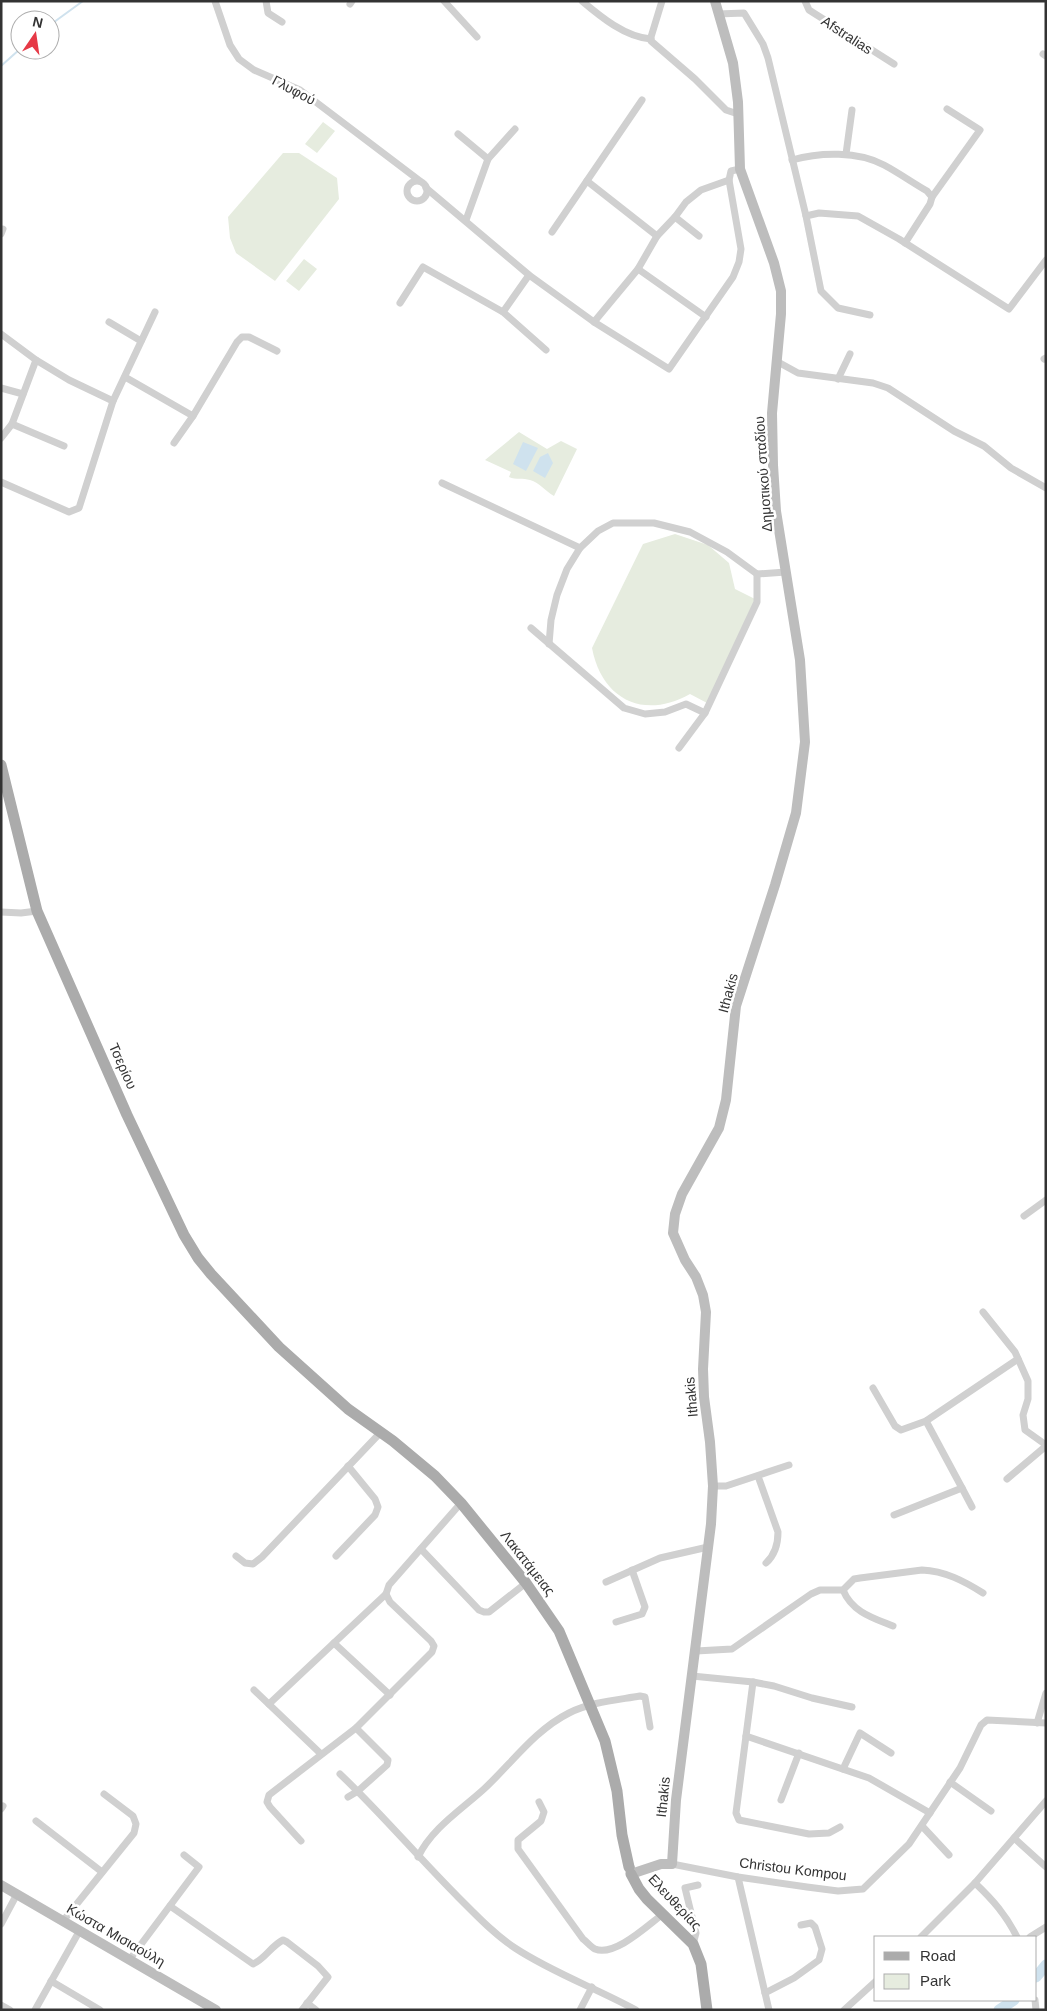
<svg xmlns="http://www.w3.org/2000/svg" width="1047" height="2011" font-family="Helvetica,sans-serif">
<style>
.green{fill:#e6ecdf}
.water{fill:#cfe2ee}
.lines{fill:none;stroke-linecap:round;stroke-linejoin:round}
.stream{stroke:#cfe2ee;stroke-width:2}
.river{stroke:#cfe2ee;stroke-width:11}
.street{stroke:#d0d0d0;stroke-width:7}
.secondary{stroke:#bdbdbd;stroke-width:10}
.primary{stroke:#ababab;stroke-width:11}
.labels{text-anchor:middle;dominant-baseline:central;stroke-width:5;stroke-linejoin:round;paint-order:stroke}
.street-label{font-size:14px;fill:#333;stroke:#fff}
</style>
<rect width="100%" height="100%" fill="#fff"/>
<g class="green">
<polygon points="323,122 335,131 317,153 305,144"/>
<polygon points="283,153 299,153 337,178 339,199 275,281 236,253 230,238 228,217"/>
<polygon points="304,259 317,269 299,291 286,281"/>
<path d="M519,432L547,449L561,441L577,449L554,496C545,491 540,483 530,480C523,478 516,480 509,477L511,472L485,460Z"/>
<path d="M675,534L708,545L729,563L735,589L755,599L707,703L690,694C644,720 602,700 592,648L643,544Z"/>
</g>
<g class="water">
<polygon points="523,442 538,448 526,471 513,464"/>
<polygon points="548,453 553,463 545,478 533,471 540,457"/>
</g>
<g class="lines">
<g class="stream">
<polyline points="50,25 83,1"/>
<polyline points="1,66 20,49"/>
</g>
<g class="river">
<polyline points="1036,1977 1046,1965"/>
<polyline points="999,2010 1014,2000"/>
</g>
<g class="street">
<polyline points="215,1 230,45 239,59 254,70 300,90 420,181"/>
<polyline points="266,1 268,13 282,22"/>
<polyline points="444,1 477,37"/>
<path d="M582,1C601,17 625,37 651,39"/>
<polyline points="662,1 651,37 651,41 695,79 726,110 738,114"/>
<polyline points="805,1 809,10 894,64"/>
<polyline points="350,4 352,1"/>
<polyline points="718,14 744,13 763,44 768,58 806,216 821,291 838,308 870,315"/>
<polyline points="1043,54 1046,56"/>
<polyline points="458,134 488,159"/>
<polyline points="846,154 852,110"/>
<path d="M792,160C820,152 858,151 884,165C899,173 913,183 927,191L932,197"/>
<polyline points="587,181 657,236"/>
<circle cx="417" cy="191" r="10"/>
<polyline points="426,188 529,275 594,322 669,369 733,277 739,262 741,249 729,180 731,171 740,169"/>
<polyline points="806,216 819,213 858,216 899,239 1009,309 1046,260"/>
<polyline points="675,217 699,236"/>
<polyline points="466,220 488,159 515,129"/>
<polyline points="552,232 642,100"/>
<polyline points="1,234 3,229"/>
<polyline points="905,243 930,204 932,197 980,130 947,109"/>
<polyline points="638,269 706,317"/>
<polyline points="400,303 423,267 503,312 546,350"/>
<polyline points="503,312 529,275"/>
<polyline points="109,322 141,341"/>
<polyline points="594,322 638,269 657,236 675,217 686,202 701,190 729,180"/>
<polyline points="1,334 36,360 69,380 113,401"/>
<polyline points="1044,359 1046,358"/>
<polyline points="778,362 798,373 873,383 888,388 954,431 984,446 1011,468 1046,488"/>
<polyline points="125,377 193,416"/>
<polyline points="838,379 850,354"/>
<polyline points="1,388 23,394"/>
<polyline points="12,424 64,446"/>
<polyline points="1,438 12,424 36,360"/>
<polyline points="174,443 193,416 237,342 242,337 249,337 277,351"/>
<polyline points="1,482 69,512 79,508 113,401 155,312"/>
<polyline points="442,483 580,548"/>
<polyline points="531,628 624,708 645,714 665,712 686,704 705,713"/>
<polyline points="549,644 551,620 557,595 567,569 580,548 598,531 613,523 654,523 690,532 727,552 757,574 786,572"/>
<polyline points="679,748 705,713 757,602 757,574"/>
<polyline points="1,912 21,913 37,911"/>
<polyline points="1024,1216 1046,1200"/>
<polyline points="983,1312 1015,1352 1028,1381 1028,1399 1023,1415 1025,1430 1046,1445"/>
<polyline points="873,1388 895,1426 901,1430 926,1421 1018,1359"/>
<polyline points="926,1421 962,1488"/>
<path d="M758,1476L778,1532C778,1545 775,1555 766,1563"/>
<polyline points="1007,1479 1046,1446"/>
<polyline points="713,1486 726,1486 789,1465"/>
<polyline points="894,1515 962,1488 972,1507"/>
<polyline points="421,1549 479,1610 484,1612 489,1612 526,1583"/>
<polyline points="236,1556 245,1563 253,1564 262,1557 381,1432"/>
<polyline points="336,1556 375,1515 378,1507 375,1499 348,1466"/>
<polyline points="606,1582 660,1558 708,1547"/>
<path d="M843,1590C852,1612 873,1618 893,1626"/>
<polyline points="616,1622 642,1614 645,1607 632,1570"/>
<polyline points="334,1643 390,1695"/>
<path d="M696,1651L732,1649L811,1594L820,1590H843L854,1579L860,1578L922,1570C945,1571 964,1581 983,1593"/>
<polyline points="692,1676 753,1682 774,1686 812,1698 852,1707"/>
<polyline points="753,1682 736,1813 739,1820 809,1834 829,1833 840,1827"/>
<polyline points="254,1690 321,1754"/>
<polyline points="269,1704 386,1594 389,1585 461,1503"/>
<polyline points="1037,1723 1046,1693"/>
<polyline points="746,1736 869,1778 930,1813"/>
<polyline points="843,1769 860,1733 891,1753"/>
<path d="M340,1774C381,1813 418,1857 458,1897C476,1915 494,1934 515,1948C553,1973 596,1988 636,2010"/>
<polyline points="950,1782 991,1811"/>
<polyline points="348,1797 358,1791 387,1765 388,1760 356,1728"/>
<polyline points="781,1800 799,1753"/>
<path d="M539,1802L544,1812L541,1821L518,1840V1849L583,1939C587,1942 591,1947 595,1949C615,1957 648,1925 663,1914"/>
<polyline points="1,1809 3,1806"/>
<polyline points="36,1821 102,1872"/>
<polyline points="922,1826 949,1855"/>
<polyline points="1014,1838 1046,1867"/>
<polyline points="301,1841 270,1807 267,1802 269,1795 356,1728 432,1652 434,1646 431,1641 390,1602 386,1594"/>
<path d="M418,1857C432,1828 461,1810 484,1789C512,1763 535,1730 569,1713C590,1702 617,1700 640,1696L645,1697L650,1727"/>
<polyline points="672,1864 738,1877 807,1887 838,1891 863,1889 909,1844 960,1768 981,1725 987,1720 1046,1723"/>
<polyline points="738,1877 769,2010"/>
<path d="M975,1883C993,1900 1006,1915 1017,1937"/>
<path d="M170,1906L253,1964C265,1959 271,1946 283,1940L287,1942L318,1966L328,1977L302,2010"/>
<polyline points="63,1921 134,1833 136,1824 133,1816 104,1794"/>
<polyline points="1,1924 17,1894"/>
<polyline points="921,1937 975,1883 1046,1801"/>
<polyline points="1030,1937 1046,1927"/>
<polyline points="693,1944 696,1933 685,1888 698,1885"/>
<polyline points="130,1959 199,1867 184,1855"/>
<polyline points="51,1981 100,2010"/>
<polyline points="765,1993 794,1978 819,1960 822,1949 815,1927 811,1923 801,1925"/>
<polyline points="1035,2000 1036,2010"/>
<polyline points="307,2003 316,2010"/>
<polyline points="1,2005 10,2010"/>
<polyline points="35,2010 80,1930"/>
<polyline points="580,2010 592,1987"/>
<polyline points="844,2010 876,1981"/>
</g>
<g class="secondary">
<polyline points="630,1868 631,1874 661,1864 672,1864 676,1800 711,1524 713,1486 710,1442 704,1397 703,1369 706,1312 703,1295 696,1277 685,1260 673,1233 675,1214 682,1194 719,1128 726,1100 736,1006 775,885 796,813 805,742 800,660 776,511 773,465 772,413 781,314 781,291 774,263 740,169 738,102 733,63 715,1"/>
<polyline points="1,1885 216,2010"/>
</g>
<g class="primary">
<polyline points="1,765 37,911 127,1115 184,1235 198,1258 211,1274 279,1347 348,1409 393,1441 435,1476 461,1503 526,1583 559,1631 605,1741 617,1791 622,1835 629,1867"/>
<polyline points="631,1874 639,1889 647,1899 693,1944 701,1964 707,2010"/>
</g>
</g>
<g class="labels">
<g class="street-label">
<text transform="translate(847 35) rotate(33)">Afstralias</text>
<text transform="translate(294 90) rotate(28)">Γλυφού</text>
<text transform="translate(763 474) rotate(-94)">Δημοτικού σταδίου</text>
<text transform="translate(728 993) rotate(-75)">Ithakis</text>
<text transform="translate(123 1066) rotate(66)">Τσερίου</text>
<text transform="translate(691 1397) rotate(-95)">Ithakis</text>
<text transform="translate(528 1563) rotate(52)">Λακατάμειας</text>
<text transform="translate(663 1797) rotate(-84)">Ithakis</text>
<text transform="translate(793 1869) rotate(7)">Christou Kompou</text>
<text transform="translate(675 1902) rotate(47)">Ελευθερίας</text>
<text transform="translate(116 1935) rotate(30)">Κώστα Μισιαούλη</text>
</g>
</g>
<rect width="1047" height="2011" fill="none" stroke="#333333" stroke-width="5"/>
<rect x="874" y="1936" width="162" height="65" fill="#ffffff" stroke="#adadad"/>
<rect x="884" y="1952" width="25" height="8" fill="#ababab" stroke="#adadad"/>
<text x="920" y="1961" font-size="15" fill="#333333">Road</text>
<rect x="884" y="1974" width="25" height="15" fill="#e6ecdf" stroke="#adadad"/>
<text x="920" y="1986" font-size="15" fill="#333333">Park</text>
<g transform="translate(35 35) rotate(13)"><circle r="24" fill="#ffffff" stroke="#adadad"/>
<path d="M0-4L9 19L0 12L-9 19Z" fill="#e63946"/>
<text y="-8" font-size="14" font-weight="bold" text-anchor="middle" fill="#333333">N</text>
</g>
</svg>
